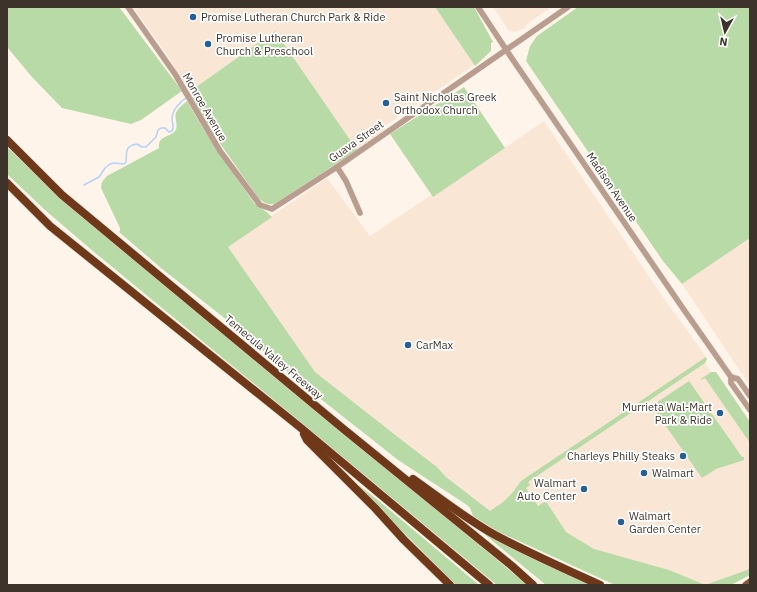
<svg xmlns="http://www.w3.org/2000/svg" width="757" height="592" font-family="'IBM Plex Sans',sans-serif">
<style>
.built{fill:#fae6d4}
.green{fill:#b8daa6}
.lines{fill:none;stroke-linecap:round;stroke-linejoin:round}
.stream{stroke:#b2d1fd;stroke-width:1.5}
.minor-casing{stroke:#dcd1c7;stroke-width:6}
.major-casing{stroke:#dcd1c7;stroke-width:8}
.highway-casing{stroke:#dcd1c7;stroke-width:9}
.minor{stroke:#b99d8f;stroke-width:5.5}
.major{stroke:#83533a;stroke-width:7}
.highway{stroke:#6e3819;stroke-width:8}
.poi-dot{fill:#246097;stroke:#fff;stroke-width:1.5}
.labels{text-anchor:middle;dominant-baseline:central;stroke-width:3.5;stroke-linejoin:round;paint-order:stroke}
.poi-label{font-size:11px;fill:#3e332a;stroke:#fff;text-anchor:start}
.street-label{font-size:11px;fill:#3e332a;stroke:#fff}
</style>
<rect width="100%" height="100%" fill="#fff4ea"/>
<g class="built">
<polygon points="133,7 435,7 474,65 385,126 385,130 383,132 357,150 275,31 189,92 169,58"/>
<polygon points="493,7 551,7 527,24 525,28 515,32 509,31"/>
<polygon points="544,121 671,309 677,316 706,357 707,359 705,363 711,372 716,372 750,422 750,575 715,585 686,585 564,544 521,481 513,492 503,502 490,512 446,477 437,467 403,441 315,372 227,247 327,178 370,236 431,195 433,197"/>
<polygon points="750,238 750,386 682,284"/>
</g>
<g class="green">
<polygon points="7,7 119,7 182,91 141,120 131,124 62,108 32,77 7,47"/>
<polygon points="435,7 474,7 493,42 491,43 491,51 475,66"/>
<polygon points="578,7 750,7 750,238 682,284 663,261 526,61 530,46 537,36"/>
<path d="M275,31L357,150L277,203C269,206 264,203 258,198L208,126L189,92Z"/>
<polygon points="464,87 505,148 433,197 390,134"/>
<path d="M187,101C207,137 231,170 254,203C260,208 267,211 272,217L228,247L315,372L403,441L437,467L446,477L490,511L503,502L513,492L521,481L706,357L707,359L705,363L528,482L530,485L526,488L538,506L545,502L547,503L566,532L594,549L669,570L703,584H708L747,570L750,568V575L731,585H615L499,532L473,516L470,508L467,505L398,460L303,385L237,328L161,268L119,232L120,231V228L101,188L102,182L107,176L159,148C158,135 169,138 175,131C179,127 174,118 176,113C178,108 184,104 187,101Z"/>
<polygon points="7,147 40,179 79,213 184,302 368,452 527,585 497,585 308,428 94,252 45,210 7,174"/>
<polygon points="711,372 716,372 750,422 750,443 705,378 701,380 701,379"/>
<polygon points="689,381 742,457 744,457 744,460 716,469 702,478 654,409 656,403"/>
<polygon points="359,486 360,486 379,501 479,585 456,585 374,503"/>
<polygon points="478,529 596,585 546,585"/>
</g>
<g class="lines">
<path class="stream" d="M84,185L99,177L105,168L110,164L114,163L124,164L126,162C127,153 124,146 137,144L142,147H146L156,137L158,130L161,128H165L169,132L172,131C175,126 172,124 172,119C172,110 180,102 186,98"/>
<defs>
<g id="minor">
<polyline points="128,7 175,74 220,151 260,205 272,209 337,167 568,7"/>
<polyline points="478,7 513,60 682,307 731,377 731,383 750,410"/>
<polyline points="337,167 346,181 360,213"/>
<polyline points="731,377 738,379 750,396"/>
</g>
<polyline id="major" points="746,585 750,582"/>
<g id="highway">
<polyline points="7,140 62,195 341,427 512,566 533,585"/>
<polyline points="7,183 50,226 301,428 489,585"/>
<polyline points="304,434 307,440 375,508 404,540 450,585"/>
<path d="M413,479C440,498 466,519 495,535C529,553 565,569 600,585"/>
</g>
</defs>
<use href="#minor" class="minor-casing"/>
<use href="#major" class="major-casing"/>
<use href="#highway" class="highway-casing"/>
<use href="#minor" class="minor"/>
<use href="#major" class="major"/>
<use href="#highway" class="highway"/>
</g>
<g class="poi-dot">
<circle cx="193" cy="17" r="4"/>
<circle cx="208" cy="44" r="4"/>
<circle cx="386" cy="103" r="4"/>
<circle cx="408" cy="345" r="4"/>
<circle cx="720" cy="413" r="4"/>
<circle cx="683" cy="456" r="4"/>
<circle cx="644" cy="473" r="4"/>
<circle cx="584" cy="489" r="4"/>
<circle cx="621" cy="522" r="4"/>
</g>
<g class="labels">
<g class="poi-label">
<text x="201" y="17">Promise Lutheran Church Park &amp; Ride</text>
<text x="216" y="38">Promise Lutheran<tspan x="216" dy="13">Church &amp; Preschool</tspan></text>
<text x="394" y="97">Saint Nicholas Greek<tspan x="394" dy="13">Orthodox Church</tspan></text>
<text x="416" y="345">CarMax</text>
<text x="712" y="407" text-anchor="end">Murrieta Wal-Mart<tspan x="712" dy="13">Park &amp; Ride</tspan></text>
<text x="675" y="456" text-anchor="end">Charleys Philly Steaks</text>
<text x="652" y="473">Walmart</text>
<text x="576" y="483" text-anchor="end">Walmart<tspan x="576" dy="13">Auto Center</tspan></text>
<text x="629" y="516">Walmart<tspan x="629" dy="13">Garden Center</tspan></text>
</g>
<g class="street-label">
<text transform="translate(205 107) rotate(60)">Monroe Avenue</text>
<text transform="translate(356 141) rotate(-35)">Guava Street</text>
<text transform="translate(612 187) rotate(56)">Madison Avenue</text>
<text transform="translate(274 357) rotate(40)">Temecula Valley Freeway</text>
</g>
</g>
<rect width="757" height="592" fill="none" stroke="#3e332a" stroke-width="16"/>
<g transform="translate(725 32) rotate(188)" stroke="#ffffff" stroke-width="3" paint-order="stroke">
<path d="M0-3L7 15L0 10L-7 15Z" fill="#3e332a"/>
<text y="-6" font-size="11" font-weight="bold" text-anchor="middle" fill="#3e332a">N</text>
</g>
</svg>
